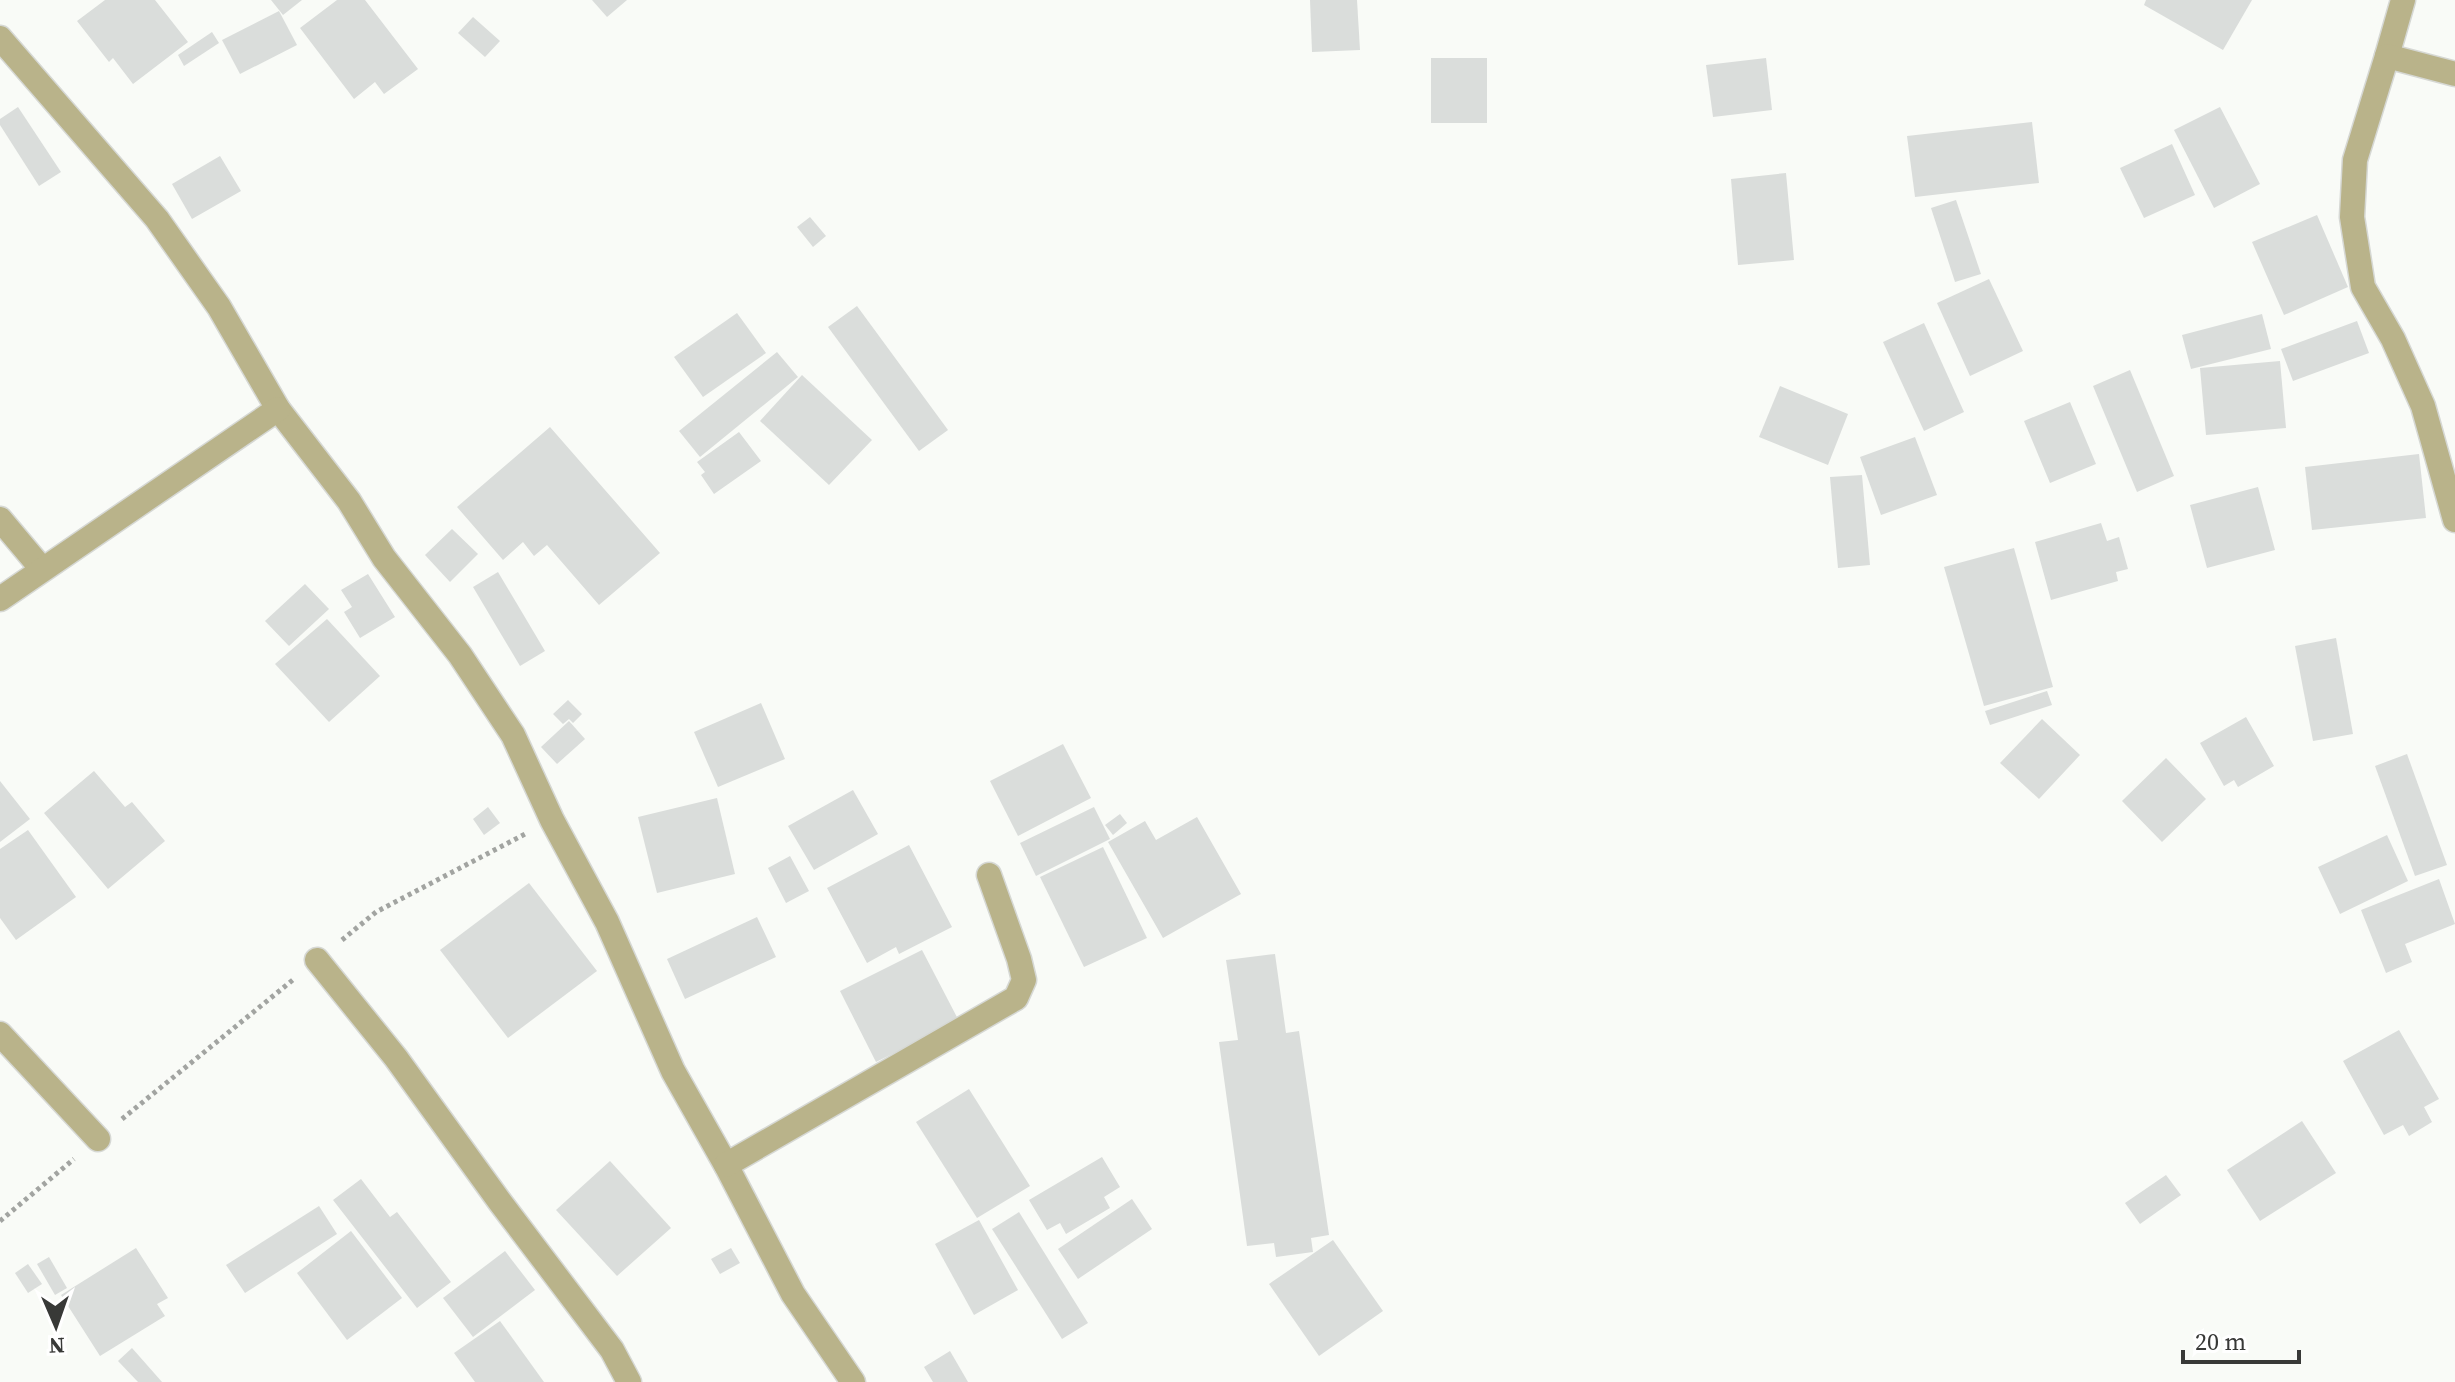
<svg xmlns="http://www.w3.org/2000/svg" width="2455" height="1382" font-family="'Source Serif 4',serif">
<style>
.building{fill:#dadddb}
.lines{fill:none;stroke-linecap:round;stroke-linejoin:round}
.minor-casing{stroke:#d6d8d4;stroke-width:27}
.path{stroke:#a2a4a1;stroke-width:5;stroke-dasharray:4 4;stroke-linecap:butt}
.minor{stroke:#b9b38a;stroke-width:24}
</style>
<rect width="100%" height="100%" fill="#f9fbf7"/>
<g class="building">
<polygon points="105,0 155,0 188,42 133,84 113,58 109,62 77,21"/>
<polygon points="271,0 302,0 283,15"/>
<polygon points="337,0 365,0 418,69 384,94 375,82 354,99 300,28"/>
<polygon points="592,0 627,0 607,17"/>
<polygon points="1310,0 1357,0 1360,50 1312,52"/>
<polygon points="2146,0 2252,0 2223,50 2144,5"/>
<polygon points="279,11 297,45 240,74 222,40"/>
<polygon points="473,17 500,41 485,57 458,33"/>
<polygon points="212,32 219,43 184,66 178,55"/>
<rect x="1431" y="58" width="56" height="65"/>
<polygon points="1766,58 1772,110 1713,117 1706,65"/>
<polygon points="18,107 61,172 39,186 0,125 0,119"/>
<polygon points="2220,107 2260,184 2214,208 2174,130"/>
<polygon points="2032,122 2039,183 1915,197 1907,136"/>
<polygon points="2172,144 2195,195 2144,218 2120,168"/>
<polygon points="220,156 241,191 192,219 172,184"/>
<polygon points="1786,173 1794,260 1738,265 1731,179"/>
<polygon points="1956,200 1981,274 1955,282 1931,208"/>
<polygon points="2317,215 2348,287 2284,315 2252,242"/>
<polygon points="810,217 826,236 813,247 797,227"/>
<polygon points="1989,279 2023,351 1970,376 1937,303"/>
<polygon points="857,306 948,430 919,451 828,327"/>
<polygon points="737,313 766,353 703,397 674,357"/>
<polygon points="2262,314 2271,349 2191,369 2182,335"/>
<polygon points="2357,321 2369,353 2293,381 2281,349"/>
<polygon points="1924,323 1964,412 1924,431 1883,342"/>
<polygon points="777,352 798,377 700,457 679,431"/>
<polygon points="2280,361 2286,428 2206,435 2200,368"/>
<polygon points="2130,370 2174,476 2137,492 2093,386"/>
<polygon points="802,375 872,440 829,485 760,421"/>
<polygon points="1780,386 1848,414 1828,465 1759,437"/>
<polygon points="2070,402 2096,464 2050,483 2024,421"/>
<polygon points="550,427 660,553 599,605 547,545 534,556 523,542 503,560 457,507"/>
<polygon points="739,432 761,461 714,494 701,475 705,472 697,462"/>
<polygon points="1915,437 1937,495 1881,515 1860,457"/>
<polygon points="2419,454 2426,518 2312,530 2305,467"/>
<polygon points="1862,475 1870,565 1838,568 1830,477"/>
<polygon points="2258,487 2275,550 2207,568 2190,505"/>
<polygon points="2101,523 2107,541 2119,537 2128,569 2116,572 2118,581 2051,600 2035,542"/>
<polygon points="452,529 478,554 450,582 425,555"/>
<polygon points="2014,548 2053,687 1984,706 1944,567"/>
<polygon points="498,572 545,651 520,666 473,587"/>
<polygon points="368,574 395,617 360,638 344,612 352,607 341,590"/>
<polygon points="305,584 329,609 289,646 265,621"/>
<polygon points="327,619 380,676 329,722 275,664"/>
<polygon points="2336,638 2353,734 2313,741 2295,646"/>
<polygon points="2047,691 2052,705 1990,725 1985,711"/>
<polygon points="568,700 582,714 573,723 569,719 563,724 553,714"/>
<polygon points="761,703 785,759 718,787 694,732"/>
<polygon points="2246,717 2274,766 2238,787 2234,780 2224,786 2200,743"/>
<polygon points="2042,719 2080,755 2039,799 2000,763"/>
<polygon points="569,721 585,739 557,764 541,747"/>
<polygon points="1063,744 1091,798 1018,836 990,781"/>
<polygon points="2407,754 2447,865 2415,876 2375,766"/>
<polygon points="2166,758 2206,799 2162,842 2122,801"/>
<polygon points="94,771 125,807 132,802 165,841 108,889 44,813"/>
<polygon points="0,781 30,819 0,842"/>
<polygon points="853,790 878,834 814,870 788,826"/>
<polygon points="717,798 735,874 657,893 638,817"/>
<polygon points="488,807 500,823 484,835 473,819"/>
<polygon points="1094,807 1110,839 1036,876 1020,843"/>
<polygon points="1120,814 1127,823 1113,835 1105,825"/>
<polygon points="1197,817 1241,894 1163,938 1108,842 1145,821 1156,840"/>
<polygon points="28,830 76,897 16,940 0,918 0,849"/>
<polygon points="2387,835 2408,881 2340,914 2318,867"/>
<polygon points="909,845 952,927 899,954 896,947 867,963 827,888"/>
<polygon points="1103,847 1147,938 1084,967 1040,877"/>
<polygon points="790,856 809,891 786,903 768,868"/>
<polygon points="2439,879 2455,924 2405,944 2412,962 2386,973 2361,910"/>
<polygon points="529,883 597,971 508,1038 440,950"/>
<polygon points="757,917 776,957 685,999 667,959"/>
<polygon points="922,950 959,1021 876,1062 840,991"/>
<polygon points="1275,954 1286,1033 1299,1031 1329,1235 1311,1238 1313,1252 1276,1257 1274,1243 1247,1246 1219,1042 1238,1040 1226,960"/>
<polygon points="2399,1030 2439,1099 2424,1107 2432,1122 2409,1136 2403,1125 2384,1135 2343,1061"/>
<polygon points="969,1089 1030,1186 977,1218 916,1122"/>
<polygon points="2302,1121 2336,1173 2260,1221 2227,1170"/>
<polygon points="1102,1157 1120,1187 1104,1197 1110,1208 1066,1234 1060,1223 1047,1230 1029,1200"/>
<polygon points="610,1161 671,1228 617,1276 556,1210"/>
<polygon points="2166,1175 2181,1195 2140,1224 2125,1203"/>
<polygon points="361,1179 390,1217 397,1212 451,1282 417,1308 333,1200"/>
<polygon points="1132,1199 1152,1229 1078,1279 1058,1249"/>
<polygon points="319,1206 337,1234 245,1293 226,1265"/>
<polygon points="1019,1212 1088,1323 1062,1339 992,1229"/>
<polygon points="979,1220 1018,1290 974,1315 935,1244"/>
<polygon points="351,1231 402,1298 347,1340 297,1273"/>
<polygon points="1333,1240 1383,1311 1319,1356 1269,1284"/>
<polygon points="136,1248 168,1298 157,1304 165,1316 100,1356 61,1295"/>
<polygon points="731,1248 740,1263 720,1274 711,1259"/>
<polygon points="505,1251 535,1290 473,1337 443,1298"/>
<polygon points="49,1257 67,1288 55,1295 37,1264"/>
<polygon points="28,1264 42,1284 28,1293 15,1273"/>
<polygon points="500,1321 544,1382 475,1382 454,1353"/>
<polygon points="132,1348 162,1382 138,1382 118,1361"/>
<polygon points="950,1351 968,1382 933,1382 924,1367"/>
</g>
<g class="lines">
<defs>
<g id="minor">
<polyline points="0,38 157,219 219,307 278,409 349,501 384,558 460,655 513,735 552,820 607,922 673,1071 726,1165 793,1294 853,1382"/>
<polyline points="2387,56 2403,0"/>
<polyline points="2455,74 2387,56 2355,160 2352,217 2363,287 2393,339 2423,406 2455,520"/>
<polyline points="0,519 42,569"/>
<polyline points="0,599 278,409"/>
<polyline points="317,960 396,1058 500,1202 612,1350 629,1382"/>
<polyline points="0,1034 98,1139"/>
<polyline points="726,1165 1016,998 1024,980 1019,959 989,875"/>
</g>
</defs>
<use href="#minor" class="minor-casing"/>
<g class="path">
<polyline points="342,940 376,912 527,833"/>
<polyline points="122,1119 294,979"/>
<polyline points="0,1221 74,1159"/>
</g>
<use href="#minor" class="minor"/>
</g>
<g transform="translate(56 1326) rotate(178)" stroke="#ffffff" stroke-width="6" paint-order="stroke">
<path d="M0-6L14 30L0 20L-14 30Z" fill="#383937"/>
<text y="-12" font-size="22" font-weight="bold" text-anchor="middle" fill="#383937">N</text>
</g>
<path d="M2183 1350v12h116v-12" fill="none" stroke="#383937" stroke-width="4"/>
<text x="2195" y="1350" font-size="24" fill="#383937" stroke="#ffffff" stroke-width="6" paint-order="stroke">20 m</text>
</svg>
